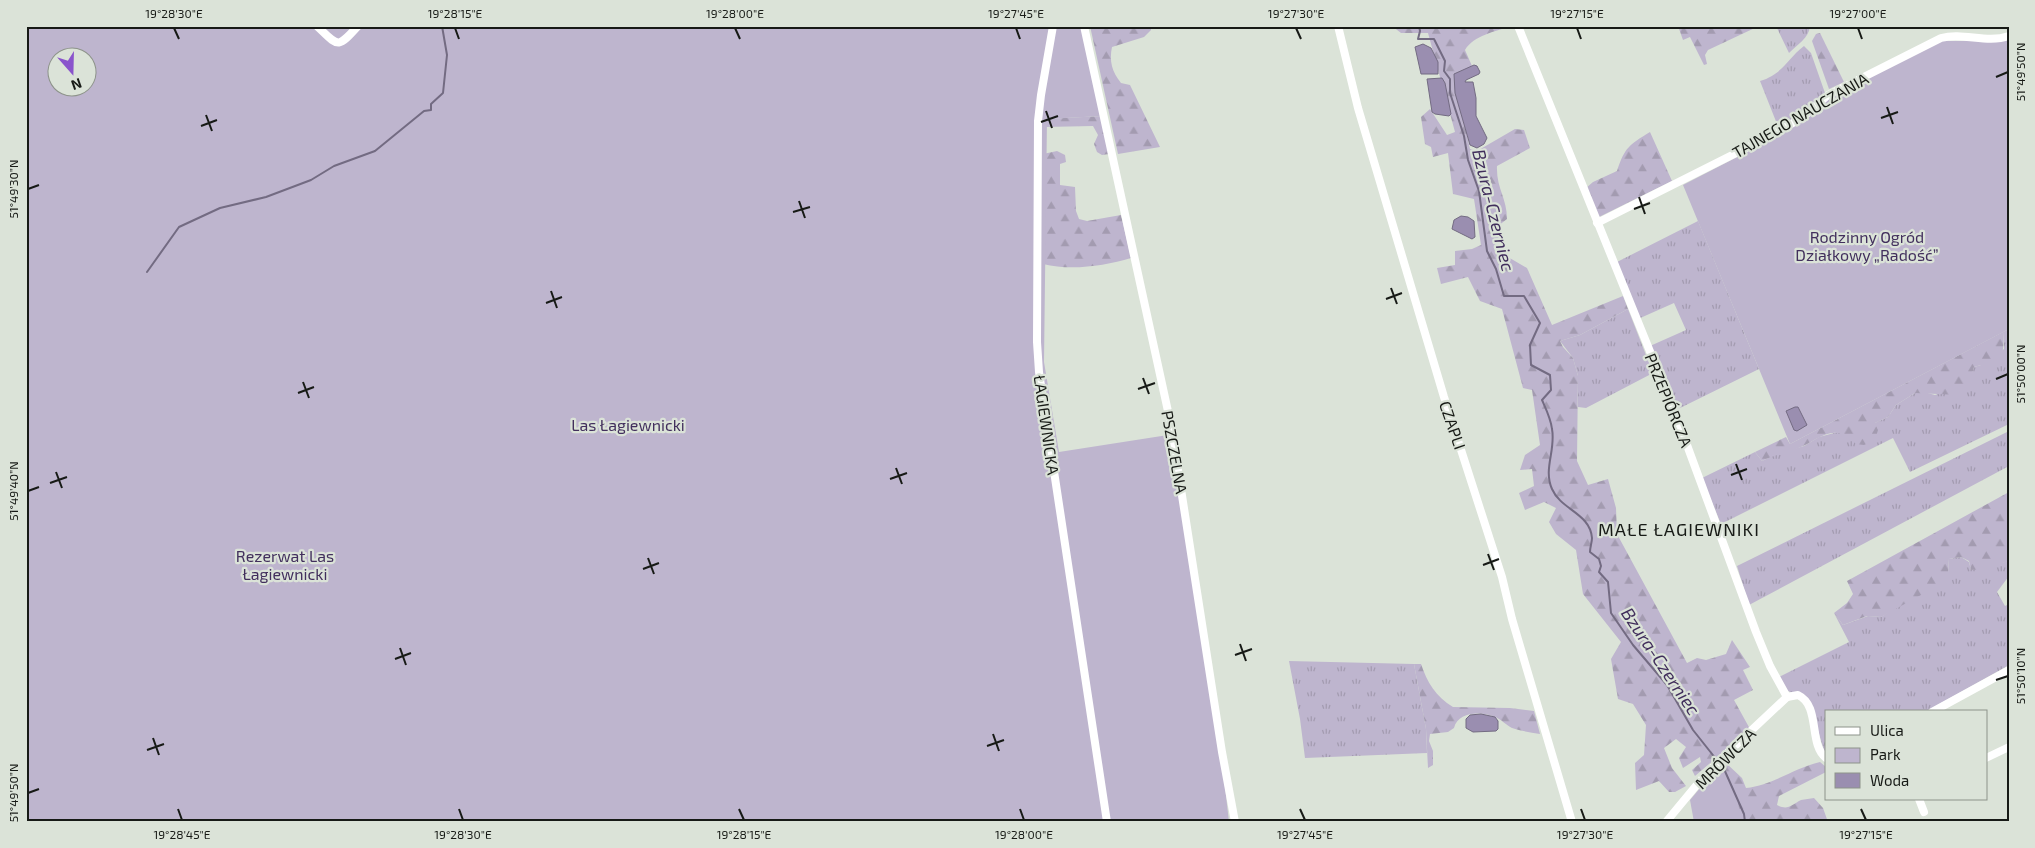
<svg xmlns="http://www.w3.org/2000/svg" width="2035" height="848" font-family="'Exo 2',sans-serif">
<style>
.grass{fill:url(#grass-tufts)}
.forest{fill:url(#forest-firs)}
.green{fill:#beb5ce;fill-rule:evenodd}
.water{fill:#9a8eb0;stroke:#736b82}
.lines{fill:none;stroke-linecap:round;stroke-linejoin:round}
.stream{stroke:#736b82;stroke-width:2}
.minor{stroke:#fff;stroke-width:8}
.ticks{fill:none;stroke:#171a16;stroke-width:2}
.labels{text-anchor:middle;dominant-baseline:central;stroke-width:4.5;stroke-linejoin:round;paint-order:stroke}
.street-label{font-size:16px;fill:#171a16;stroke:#dbe3d8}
.park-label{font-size:16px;fill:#422f5d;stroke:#dbe3d8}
.water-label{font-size:18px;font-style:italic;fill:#412e5c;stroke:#dbe3d8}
.neighbourhood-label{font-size:18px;letter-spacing:1px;fill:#171a16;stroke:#dbe3d8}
.neatline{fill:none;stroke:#171a16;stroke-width:2}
.ticks-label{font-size:12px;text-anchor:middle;fill:#171a16}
</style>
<defs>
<pattern id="grass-tufts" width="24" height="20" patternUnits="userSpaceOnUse" patternTransform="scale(1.25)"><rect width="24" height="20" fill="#beb5ce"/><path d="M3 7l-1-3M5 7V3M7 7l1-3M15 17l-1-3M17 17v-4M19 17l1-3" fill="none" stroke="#a39bb0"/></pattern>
<pattern id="forest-firs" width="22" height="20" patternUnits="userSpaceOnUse" patternTransform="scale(1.25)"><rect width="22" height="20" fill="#beb5ce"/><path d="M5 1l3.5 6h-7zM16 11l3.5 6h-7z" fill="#a39bb0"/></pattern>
</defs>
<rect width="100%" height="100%" fill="#dbe3d8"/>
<g class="grass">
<path d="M1776,26H1810C1809,38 1797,45 1789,53Z"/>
<path d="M1804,46L1811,53L1825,93L1800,115L1779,129L1760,81C1783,74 1787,59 1804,46Z"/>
<polygon points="1698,221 1759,369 1678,409 1650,346 1686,330 1674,303 1638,319 1617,262"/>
<polygon points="1628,309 1653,373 1586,408 1578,407 1578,376 1573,358 1560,341 1580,335"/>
<polygon points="2009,329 2009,424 1910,472 1893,438 1721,524 1702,478 1755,452 1762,461 1776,454 1804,446 1819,437 1838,432 1848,435 1888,417 1896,405 1915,393 1924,392 1935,395 1968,383 1974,367 1981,365 2004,349 2003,332"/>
<polygon points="2009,431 2009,466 1749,605 1737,566"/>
<polygon points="1961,557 1969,562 1971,570 2009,561 2009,576 1997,592 2005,606 2009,604 2009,665 1925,712 1826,712 1825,754 1809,700 1788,691 1779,677 1849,642 1834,613 1843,625 1868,616 1881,617 1948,572 1949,559"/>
<polygon points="1289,661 1414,664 1426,729 1427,753 1305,758 1300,719"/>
</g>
<g class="forest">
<path d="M1090,26H1151V30L1144,37L1112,47C1109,61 1112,72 1121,83L1130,85L1160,147L1118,154Z"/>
<path d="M1392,26H1510C1495,32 1474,35 1465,50L1472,66L1454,75L1470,149L1477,151L1515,129L1524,130L1530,148L1497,166C1496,188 1507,198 1507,219L1498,226L1508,257L1527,268L1552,325L1623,296L1628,309L1580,335L1560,341L1563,347L1573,358L1578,376L1577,461L1588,485L1608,479L1616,508L1617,534L1687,663L1697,658L1706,660L1726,654L1732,640L1750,667L1743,670L1753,690L1734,700L1750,729L1695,776L1692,770L1701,762L1700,757L1683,768L1679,758L1686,747L1676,739L1664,748L1672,768L1686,786L1675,792H1669L1659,781L1636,790L1635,763L1644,755L1646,725L1633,704L1618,699L1611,659L1621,642L1583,594L1576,550L1556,534L1549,522L1556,508L1544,502L1525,510L1519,493L1534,486L1532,469L1520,470L1525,455L1540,445L1532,390L1523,388L1502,309L1480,301L1468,277L1441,284L1437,268L1455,265V251L1472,249L1481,245L1474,199L1453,194L1448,153L1433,157L1431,147L1425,144L1421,117L1430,109L1447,135L1455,132L1428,33H1401Z"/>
<polygon points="1678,26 1759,26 1708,50 1705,55 1707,64 1704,65 1690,37 1683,40"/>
<polygon points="1820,33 1844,82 1829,89 1812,41 1816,34"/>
<polygon points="1102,116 1109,154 1102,155 1097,152 1094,144 1098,135 1093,126 1045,127 1045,119"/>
<path d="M1650,132L1672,181L1599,217L1586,188L1593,182L1617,171C1625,147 1629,145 1650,132Z"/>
<path d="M1057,151L1065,155L1066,162L1060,164V185L1075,187L1076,211L1079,219L1087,221L1121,215L1131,258C1104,266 1071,271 1043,264V154Z"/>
<path d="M2003,332C2004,347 2004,360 1991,369L1981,365L1974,367L1968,389L1960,395L1915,393L1896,405L1888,417L1875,423L1878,430L1875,440L1864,445L1856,444C1833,420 1819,441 1796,449C1784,454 1774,455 1762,461L1755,452L1786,437L1790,444Z"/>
<polygon points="2009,492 2009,561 1983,569 1971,570 1969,561 1961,557 1949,559 1948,572 1950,579 1881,617 1867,616 1843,625 1834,613 1847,603 1853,594 1847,581"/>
<path d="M1414,664H1421C1427,682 1436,697 1453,707L1510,708L1534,711L1540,734C1530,732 1520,731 1512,728C1506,725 1501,719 1495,717C1481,711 1458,712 1454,728L1448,732L1430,734L1429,741L1433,751V765L1428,768L1426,729Z"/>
<path d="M1820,762L1826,767V772L1779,796L1777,805C1788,811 1791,805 1801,800C1805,799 1810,799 1814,798L1823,808L1828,822H1739L1716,772L1726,763L1742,778L1746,788C1773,785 1794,768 1820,762Z"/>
</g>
<g class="green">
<path d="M26,26H1081L1102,116L1047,119L1044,362L1059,452L1168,435C1191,564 1215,692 1229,822H26ZM58,58H88V88H58Z"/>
<polygon points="2009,39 2009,329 1790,444 1683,185 1776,137 1804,119 1834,95 1942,41 2004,41"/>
<polygon points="1717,768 1736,793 1742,822 1694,822 1690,800"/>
</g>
<g class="water">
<polygon points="1423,44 1431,48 1438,62 1438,74 1421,74 1415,47"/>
<polygon points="1474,65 1477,66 1480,72 1479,74 1466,80 1465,82 1473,82 1476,98 1476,116 1487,138 1484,144 1477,148 1470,145 1455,93 1454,74"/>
<polygon points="1442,78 1445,83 1451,114 1449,116 1435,114 1432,112 1427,79"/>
<polygon points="1461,216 1468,217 1474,221 1475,237 1472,239 1452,229 1454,220"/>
<polygon points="1795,407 1798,407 1807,425 1797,431 1794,430 1786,411"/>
<polygon points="1481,714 1495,717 1498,721 1498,729 1496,731 1473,732 1466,728 1466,719 1470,715"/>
</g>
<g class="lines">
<g class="stream">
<path d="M1419,26L1420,31L1418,39H1434L1445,61L1444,71L1450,79V93L1464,136L1468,160L1479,191L1487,251L1496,269L1504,296H1524L1540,323L1530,345L1531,365L1550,375L1551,390L1542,400C1546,409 1551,419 1552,429C1556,450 1543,469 1552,489C1561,510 1590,513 1592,538C1592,542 1590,547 1590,552L1599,559L1601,566L1599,572L1608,582L1611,613L1633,645L1667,685L1693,730L1716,759"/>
<polyline points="147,272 179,227 220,208 266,197 311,180 334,166 375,151 424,111 431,110 431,104 443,93 447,55 442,26"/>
<polyline points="1719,763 1724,769 1744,814 1745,822"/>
</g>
<g class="minor">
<path d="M317,26C339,47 337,49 358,26"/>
<polyline points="1053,26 1041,95 1038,121 1037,342 1039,372 1107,822"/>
<polyline points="1084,26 1171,425 1222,752 1235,822"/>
<polyline points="1338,26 1358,108 1444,397 1502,577 1512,619 1572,822"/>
<polyline points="1518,26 1677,418 1756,632 1770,666 1787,697"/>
<path d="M1597,223L1772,135L1803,117L1828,95L1941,38C1964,32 1986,44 2009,36"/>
<path d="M1787,697L1798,695C1821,706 1808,744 1826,758"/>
<polyline points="1932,712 2009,670"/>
<polyline points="1986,758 2009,747"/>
<polyline points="1919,799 1924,812"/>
<polyline points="1666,822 1700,781 1722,758 1787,697"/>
</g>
</g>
<path class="ticks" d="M174,28L179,39M455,28L459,39M735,28L740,39M1016,28L1020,39M1296,28L1301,39M1577,28L1581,39M1858,28L1862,39M1996,77L2008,72M1887,107L1893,124M1046,111L1052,128M206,115L212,131M1881,118L1898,112M1041,122L1058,116M201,126L217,120M28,189L39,185M1639,197L1645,214M799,201L805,218M1634,209L1650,203M793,212L810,207M1391,288L1397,304M551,291L557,308M1386,299L1402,293M546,303L562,297M1143,378L1149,394M1996,379L2008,374M303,382L309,398M1138,389L1155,383M298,393L314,387M1736,464L1742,480M896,468L902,484M56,472L62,488M1731,475L1747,469M890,479L907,473M50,483L67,477M28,491L39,487M1488,554L1494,570M648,558L654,574M1483,565L1499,559M643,569L659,563M1240,644L1246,661M400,648L406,665M1235,655L1252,649M395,659L411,653M1996,680L2008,676M993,734L999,751M153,738L159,755M987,746L1004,740M147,750L164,744M28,793L39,789M178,809L182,820M459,809L463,820M739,809L744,820M1020,809L1024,820M1300,809L1305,820M1581,809L1585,820M1861,809L1866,820"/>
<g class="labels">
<g class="street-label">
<text transform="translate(1800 115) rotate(-30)">TAJNEGO NAUCZANIA</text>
<text transform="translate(1669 400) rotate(68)">PRZEPIÓRCZA</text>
<text transform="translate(1047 425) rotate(82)">ŁAGIEWNICKA</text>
<text transform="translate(1453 425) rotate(71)">CZAPLI</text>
<text transform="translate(1175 452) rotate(80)">PSZCZELNA</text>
<text transform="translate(1725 758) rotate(-45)">MRÓWCZA</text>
</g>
<g class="park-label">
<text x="1867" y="236">Rodzinny Ogród<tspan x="1867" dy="18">Działkowy „Radość”</tspan></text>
<text x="628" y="424">Las Łagiewnicki</text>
<text x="285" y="555">Rezerwat Las<tspan x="285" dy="18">Łagiewnicki</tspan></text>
</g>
<g class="water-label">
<text transform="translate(1494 210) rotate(76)">Bzura-Czerniec</text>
<text transform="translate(1661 661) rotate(56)">Bzura-Czerniec</text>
</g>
<g class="neighbourhood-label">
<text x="1679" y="529">MAŁE ŁAGIEWNIKI</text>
</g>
</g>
<rect width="2035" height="848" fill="none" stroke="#dbe3d8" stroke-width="55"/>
<rect x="1825" y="710" width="162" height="90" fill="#dbe3d8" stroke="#8d938a"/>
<rect x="1835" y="727" width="25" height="8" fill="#ffffff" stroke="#8d938a"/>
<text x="1870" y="736" font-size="15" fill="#171a16">Ulica</text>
<rect x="1835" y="748" width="25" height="15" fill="#beb5ce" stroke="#8d938a"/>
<text x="1870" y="760" font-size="15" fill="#171a16">Park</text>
<rect x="1835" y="773" width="25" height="15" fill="#9a8eb0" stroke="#8d938a"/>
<text x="1870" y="786" font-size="15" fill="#171a16">Woda</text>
<g transform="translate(72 72) rotate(160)"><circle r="24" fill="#dbe3d8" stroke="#8d938a"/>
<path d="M0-4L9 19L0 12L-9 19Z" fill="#8a54cc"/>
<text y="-8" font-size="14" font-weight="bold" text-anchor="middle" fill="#171a16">N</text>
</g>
<rect x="28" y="28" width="1980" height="792" class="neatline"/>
<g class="ticks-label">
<text x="174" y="18">19°28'30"E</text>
<text x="455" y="18">19°28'15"E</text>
<text x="735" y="18">19°28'00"E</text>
<text x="1016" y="18">19°27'45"E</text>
<text x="1296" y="18">19°27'30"E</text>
<text x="1577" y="18">19°27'15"E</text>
<text x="1858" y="18">19°27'00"E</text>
<text transform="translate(2021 72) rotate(-90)" y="4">51°49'50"N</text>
<text transform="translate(14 189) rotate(-90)" y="4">51°49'30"N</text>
<text transform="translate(2021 374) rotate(-90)" y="4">51°50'00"N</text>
<text transform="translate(14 491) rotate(-90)" y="4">51°49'40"N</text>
<text transform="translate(2021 676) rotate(-90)" y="4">51°50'10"N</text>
<text transform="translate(14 793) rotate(-90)" y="4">51°49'50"N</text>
<text x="182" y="839">19°28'45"E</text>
<text x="463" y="839">19°28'30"E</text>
<text x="744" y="839">19°28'15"E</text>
<text x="1024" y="839">19°28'00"E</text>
<text x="1305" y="839">19°27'45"E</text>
<text x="1585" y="839">19°27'30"E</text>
<text x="1866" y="839">19°27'15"E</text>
</g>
</svg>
